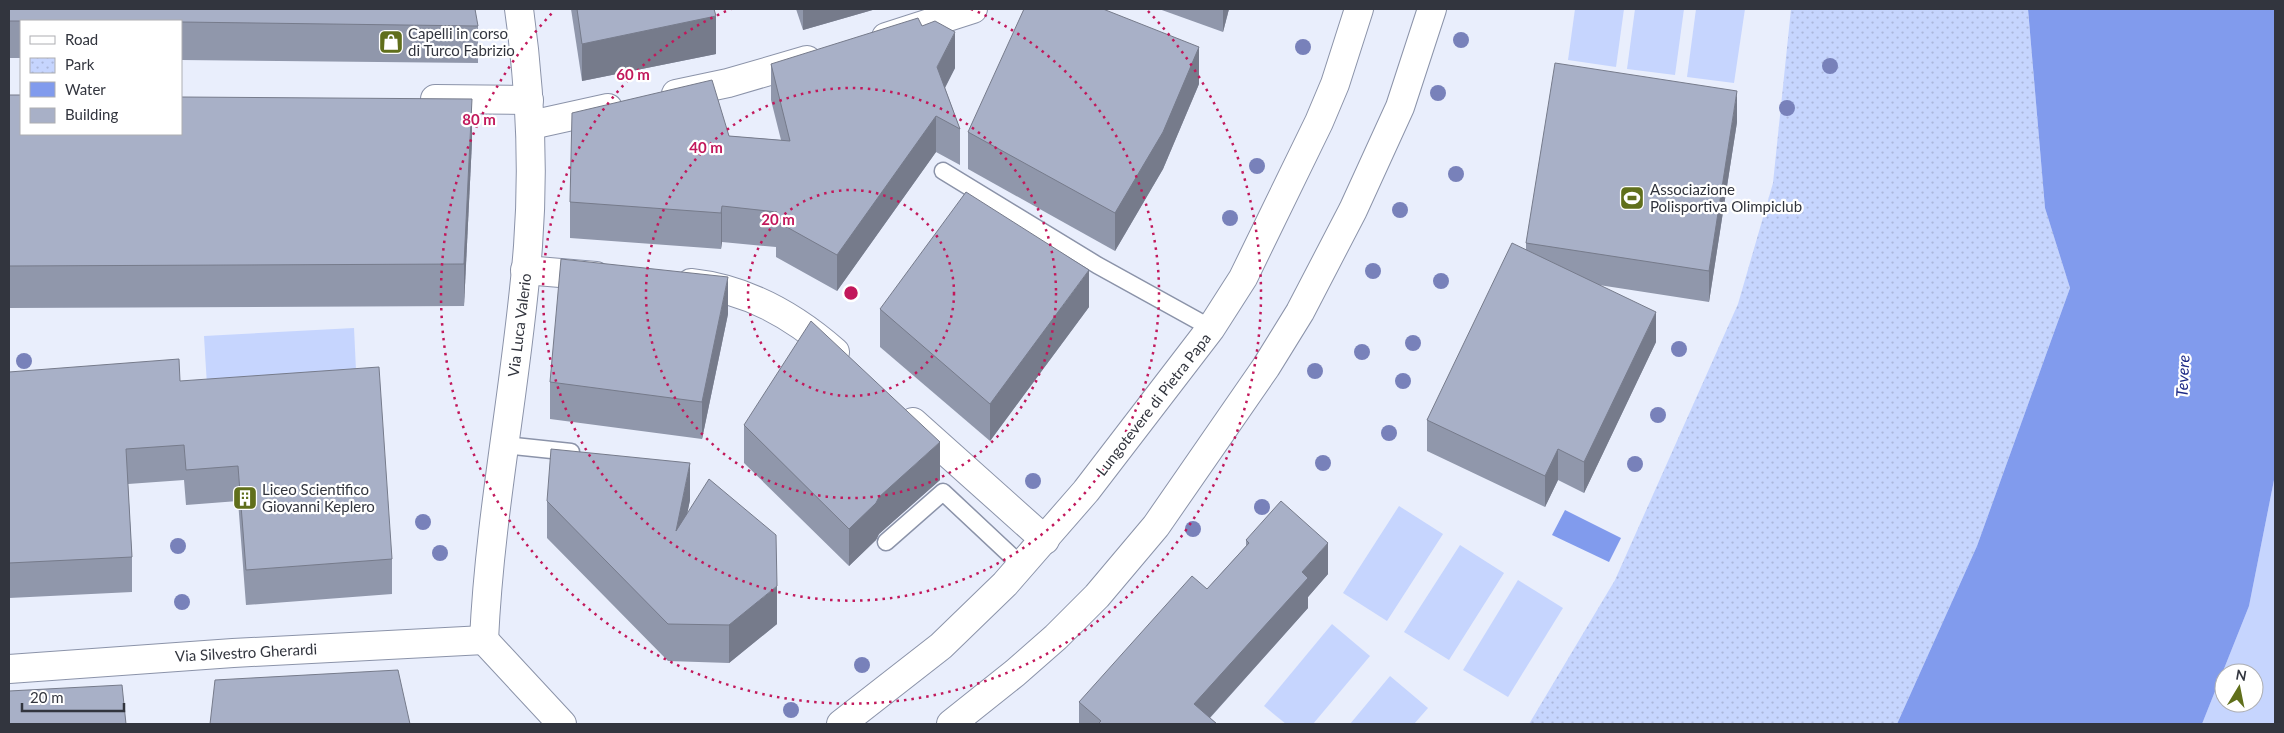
<svg xmlns="http://www.w3.org/2000/svg" width="2284" height="733" font-family="Lato,sans-serif">
<style>
.grass{fill:#c6d5fe;fill-rule:evenodd}
.park{fill:url(#park-dots)}
.water{fill:#819bed}
.lines{fill:none;stroke-linecap:round;stroke-linejoin:round}
.service-casing{stroke:#8b93a9;stroke-width:19}
.minor-casing{stroke:#8b93a9;stroke-width:30}
.tertiary-casing{stroke:#8b93a9;stroke-width:30}
.service{stroke:#fff;stroke-width:16}
.minor{stroke:#fff;stroke-width:28}
.tertiary{stroke:#fff;stroke-width:28}
.tree{fill:#7881ba}
.wall{fill:#9097ab}
.shaded-wall{fill:#767b8b}
.building{fill:#a8b0c7;stroke:#767b8b}
.ring{fill:none;stroke:#c2185b;stroke-width:2.5;stroke-dasharray:2.5 5}
.labels{text-anchor:middle;dominant-baseline:central;stroke-width:4.5;stroke-linejoin:round;paint-order:stroke}
.poi-label{font-size:15px;fill:#32353e;stroke:#fff;text-anchor:start}
.street-label{font-size:15px;fill:#32353e;stroke:#fff}
.water-label{font-size:16px;font-style:italic;fill:#1b2885;stroke:#fff}
.centre{fill:#c2185b;stroke:#fff;stroke-width:2.5}
.ring-label{font-size:15px;text-anchor:middle;font-weight:bold;fill:#c2185b;stroke:#fff;stroke-width:4.5;stroke-linejoin:round;paint-order:stroke}
</style>
<defs>
<pattern id="park-dots" width="8" height="8" patternUnits="userSpaceOnUse" patternTransform="scale(1.25)"><rect width="8" height="8" fill="#c6d5fe"/><path d="M2 2h.1M6 6h.1" fill="none" stroke="#abb7db" stroke-width="1.8" stroke-linecap="round"/></pattern>
</defs>
<rect width="100%" height="100%" fill="#e9eefc"/>
<g class="grass">
<polygon points="1575,9 1624,9 1616,67 1568,60"/>
<polygon points="1635,9 1684,9 1675,75 1627,69"/>
<polygon points="1696,9 1745,9 1734,83 1687,77"/>
<polygon points="354,328 357,392 208,402 204,336"/>
<path d="M2275,475V724H2202L2249,606ZM2224,673H2254V703H2224Z"/>
<polygon points="1399,506 1443,534 1387,621 1343,593"/>
<polygon points="1460,545 1504,573 1449,660 1404,632"/>
<polygon points="1518,580 1563,608 1508,697 1463,670"/>
<polygon points="1332,624 1370,656 1313,724 1286,724 1264,706"/>
<polygon points="1390,676 1428,708 1414,724 1350,724"/>
</g>
<polygon class="park" points="1791,9 2028,9 2045,208 2070,288 1977,546 1897,724 1529,724 1615,580 1738,304 1773,183"/>
<g class="water">
<polygon points="2028,9 2275,9 2275,475 2249,606 2202,724 1897,724 1977,546 2070,288 2045,208"/>
<polygon points="1565,510 1621,538 1609,562 1552,535"/>
</g>
<g class="lines">
<defs>
<g id="service">
<polyline points="943,171 1097,265 1211,328"/>
<polyline points="504,445 571,452"/>
<polyline points="886,542 943,492 1022,566"/>
</g>
<g id="minor">
<polyline points="886,37 973,9"/>
<polyline points="676,94 728,83 807,60"/>
<polyline points="435,99 529,100"/>
<polyline points="531,125 608,108"/>
<polyline points="525,270 596,276"/>
<path d="M691,283C747,289 793,315 835,352"/>
<polyline points="913,422 1045,540"/>
<path d="M484,640C490,508 518,378 528,246C534,167 530,87 519,9"/>
<polyline points="484,640 562,724"/>
<polyline points="9,669 233,653 484,640"/>
</g>
<g id="tertiary">
<polyline points="841,724 941,646 1005,584 1086,491 1211,328 1243,278 1319,122 1335,84 1359,9"/>
<polyline points="951,724 1015,673 1056,637 1097,596 1156,526 1266,367 1300,312 1353,210 1400,107 1432,9"/>
</g>
</defs>
<use href="#service" class="service-casing"/>
<use href="#minor" class="minor-casing"/>
<use href="#tertiary" class="tertiary-casing"/>
<use href="#service" class="service"/>
<use href="#minor" class="minor"/>
<use href="#tertiary" class="tertiary"/>
</g>
<g class="tree">
<circle cx="1461" cy="40" r="8"/>
<circle cx="1303" cy="47" r="8"/>
<circle cx="1830" cy="66" r="8"/>
<circle cx="1438" cy="93" r="8"/>
<circle cx="1787" cy="108" r="8"/>
<circle cx="1257" cy="166" r="8"/>
<circle cx="1456" cy="174" r="8"/>
<circle cx="1400" cy="210" r="8"/>
<circle cx="1230" cy="218" r="8"/>
<circle cx="1373" cy="271" r="8"/>
<circle cx="1441" cy="281" r="8"/>
<circle cx="1413" cy="343" r="8"/>
<circle cx="1679" cy="349" r="8"/>
<circle cx="1362" cy="352" r="8"/>
<circle cx="24" cy="361" r="8"/>
<circle cx="1315" cy="371" r="8"/>
<circle cx="1403" cy="381" r="8"/>
<circle cx="1658" cy="415" r="8"/>
<circle cx="1389" cy="433" r="8"/>
<circle cx="1323" cy="463" r="8"/>
<circle cx="1635" cy="464" r="8"/>
<circle cx="1033" cy="481" r="8"/>
<circle cx="1262" cy="507" r="8"/>
<circle cx="423" cy="522" r="8"/>
<circle cx="1193" cy="529" r="8"/>
<circle cx="178" cy="546" r="8"/>
<circle cx="440" cy="553" r="8"/>
<circle cx="182" cy="602" r="8"/>
<circle cx="862" cy="665" r="8"/>
<circle cx="791" cy="710" r="8"/>
</g>
<g class="wall">
<polygon points="9,9 478,26 478,63 181,60 181,21 21,21 21,58 9,58"/>
<polygon points="571,9 714,9 716,54 582,81"/>
<polygon points="796,9 876,9 803,30"/>
<polygon points="1159,9 1229,9 1223,32"/>
<polygon points="771,64 955,68 945,88 960,129 960,165 936,152 837,291 776,257 776,247 722,242 721,249 570,238 570,202 729,136 781,140 771,100"/>
<polygon points="1199,84 1163,169 1115,251 968,169 968,132"/>
<polygon points="9,95 472,141 464,306 9,308"/>
<polygon points="1737,122 1709,302 1599,285 1656,342 1584,493 1558,480 1545,507 1427,451 1427,420 1526,250 1526,243"/>
<polygon points="1089,307 990,441 880,347 880,309"/>
<polygon points="728,314 702,439 550,419 550,382"/>
<polygon points="9,372 180,381 392,559 392,594 246,605 238,501 186,505 184,480 128,484 132,557 132,592 9,598"/>
<polygon points="744,425 940,480 879,534 876,540 849,566 744,463"/>
<polygon points="690,500 687,514 777,624 729,663 668,661 547,538 547,501"/>
<polygon points="1246,540 1328,574 1308,597 1308,608 1210,718 1217,724 1079,724 1079,702 1207,589 1246,546"/>
</g>
<g class="shaded-wall">
<polygon points="803,9 876,9 803,30"/>
<polygon points="1223,9 1229,9 1223,32"/>
<polygon points="716,16 716,54 582,81 582,44"/>
<polygon points="955,32 955,68 937,103 937,67"/>
<polygon points="1199,47 1199,84 1163,169 1115,251 1115,213"/>
<polygon points="1737,91 1737,122 1709,302 1709,271"/>
<polygon points="472,99 472,141 464,306 464,264"/>
<polygon points="936,116 936,152 837,291 837,255"/>
<polygon points="722,206 722,242 721,249 721,213"/>
<polygon points="1089,270 1089,307 990,441 990,404"/>
<polygon points="728,277 728,314 702,439 702,402"/>
<polygon points="1656,312 1656,342 1584,493 1584,462"/>
<polygon points="940,442 940,480 879,534 876,540 849,566 849,529 879,497"/>
<polygon points="1558,449 1558,480 1545,507 1545,476"/>
<polygon points="690,463 690,500 676,569 676,531"/>
<polygon points="1328,543 1328,574 1308,597 1308,608 1204,724 1194,704 1302,572"/>
<polygon points="777,586 777,624 729,663 729,625"/>
</g>
<g class="building">
<polygon points="9,9 475,9 478,26 181,22 181,21 9,21"/>
<polygon points="577,9 714,9 716,16 582,44"/>
<polygon points="1024,9 1103,9 1199,47 1163,132 1115,213 968,132"/>
<polygon points="918,18 922,26 935,21 955,32 937,67 960,129 936,116 837,255 776,221 777,212 722,206 721,213 570,202 572,113 712,80 729,136 790,141 771,64"/>
<polygon points="1555,63 1737,91 1709,271 1526,243"/>
<polygon points="9,95 21,95 21,134 181,134 181,97 472,99 464,264 9,266"/>
<polygon points="966,192 1089,270 990,404 880,309"/>
<polygon points="1512,243 1656,312 1584,462 1558,449 1545,476 1427,420"/>
<polygon points="561,259 728,277 702,402 550,382"/>
<polygon points="811,321 940,442 879,497 876,503 849,529 744,425"/>
<polygon points="179,359 180,381 379,367 392,559 246,570 238,466 186,470 184,445 126,449 132,557 9,563 9,372"/>
<polygon points="551,449 690,463 676,531 709,479 776,535 777,586 729,625 668,624 547,501"/>
<polygon points="1281,501 1328,543 1302,572 1308,578 1194,704 1217,724 1098,724 1101,721 1079,702 1192,576 1207,589 1249,543 1246,540"/>
<polygon points="398,670 410,724 210,724 215,680"/>
<polygon points="122,685 126,724 9,724 9,691"/>
</g>
<g class="ring">
<circle cx="851" cy="293" r="103"/>
<circle cx="851" cy="293" r="205"/>
<path d="M971 9A308 308 0 1 1 731 9"/>
<path d="M1148 11A410 410 0 1 1 554 11"/>
</g>
<defs>
<symbol id="shop-square" viewBox="-11 -11 22 22"><rect x="-9" y="-9" width="18" height="18" rx="4" fill="#606f1b" stroke="#fff"/><path d="M-5-2.5h2.3a2.7 3.5 0 0 1 5.4 0H5L5.5 6h-11ZM-1.5-2.5h3a1.5 2.3 0 0 0-3 0Z" fill="#fff"/></symbol>
<symbol id="stadium-square" viewBox="-11 -11 22 22"><rect x="-9" y="-9" width="18" height="18" rx="4" fill="#606f1b" stroke="#fff"/><path d="M0-5a6.5 5 0 1 0 0 10a6.5 5 0 1 0 0-10ZM-3.5-1.8h7v3.6h-7Z" fill="#fff"/></symbol>
<symbol id="building-square" viewBox="-11 -11 22 22"><rect x="-9" y="-9" width="18" height="18" rx="4" fill="#606f1b" stroke="#fff"/><path d="M-4-6H4V6H1V3H-1V6H-4ZM-2.5-4.3h1.7v1.8h-1.7ZM.8-4.3h1.7v1.8H.8ZM-2.5-1h1.7V.8h-1.7ZM.8-1h1.7V.8H.8Z" fill="#fff"/></symbol>
</defs>
<g fill-rule="evenodd">
<use href="#shop-square" x="377" y="28" width="28" height="28"/>
<use href="#stadium-square" x="1618" y="184" width="28" height="28"/>
<use href="#building-square" x="231" y="484" width="28" height="28"/>
</g>
<g class="labels">
<g class="poi-label">
<text x="408" y="33">Capelli in corso<tspan x="408" dy="17">di Turco Fabrizio</tspan></text>
<text x="1650" y="189">Associazione<tspan x="1650" dy="17">Polisportiva Olimpiclub</tspan></text>
<text x="262" y="489">Liceo Scientifico<tspan x="262" dy="17">Giovanni Keplero</tspan></text>
</g>
<g class="street-label">
<text transform="translate(519 325) rotate(-83)">Via Luca Valerio</text>
<text transform="translate(1153 404) rotate(-52)">Lungotevere di Pietra Papa</text>
<text transform="translate(246 652) rotate(-3)">Via Silvestro Gherardi</text>
</g>
<g class="water-label">
<text transform="translate(2182 376) rotate(-87)">Tevere</text>
</g>
</g>
<circle cx="851" cy="293" r="8" class="centre"/>
<g class="ring-label">
<text x="633" y="80">60 m</text>
<text x="479" y="125">80 m</text>
<text x="706" y="153">40 m</text>
<text x="778" y="225">20 m</text>
</g>
<rect width="2284" height="733" fill="none" stroke="#32353e" stroke-width="20"/>
<rect x="20" y="20" width="162" height="115" fill="#ffffff" stroke="#adaeb2"/>
<rect x="30" y="36" width="25" height="8" fill="#ffffff" stroke="#adaeb2"/>
<text x="65" y="45" font-size="15" fill="#32353e">Road</text>
<rect x="30" y="58" width="25" height="15" fill="url(#park-dots)" stroke="#adaeb2"/>
<text x="65" y="70" font-size="15" fill="#32353e">Park</text>
<rect x="30" y="82" width="25" height="15" fill="#819bed" stroke="#adaeb2"/>
<text x="65" y="95" font-size="15" fill="#32353e">Water</text>
<rect x="30" y="108" width="25" height="15" fill="#a8b0c7" stroke="#adaeb2"/>
<text x="65" y="120" font-size="15" fill="#32353e">Building</text>
<g transform="translate(2239 688) rotate(10)"><circle r="24" fill="#ffffff" stroke="#adaeb2"/>
<path d="M0-4L9 19L0 12L-9 19Z" fill="#606f1b"/>
<text y="-8" font-size="14" font-weight="bold" text-anchor="middle" fill="#32353e">N</text>
</g>
<path d="M22 703v8h102v-8" fill="none" stroke="#32353e" stroke-width="2.5"/>
<text x="30" y="703" font-size="15" fill="#32353e" stroke="#ffffff" stroke-width="4" paint-order="stroke">20 m</text>
</svg>
